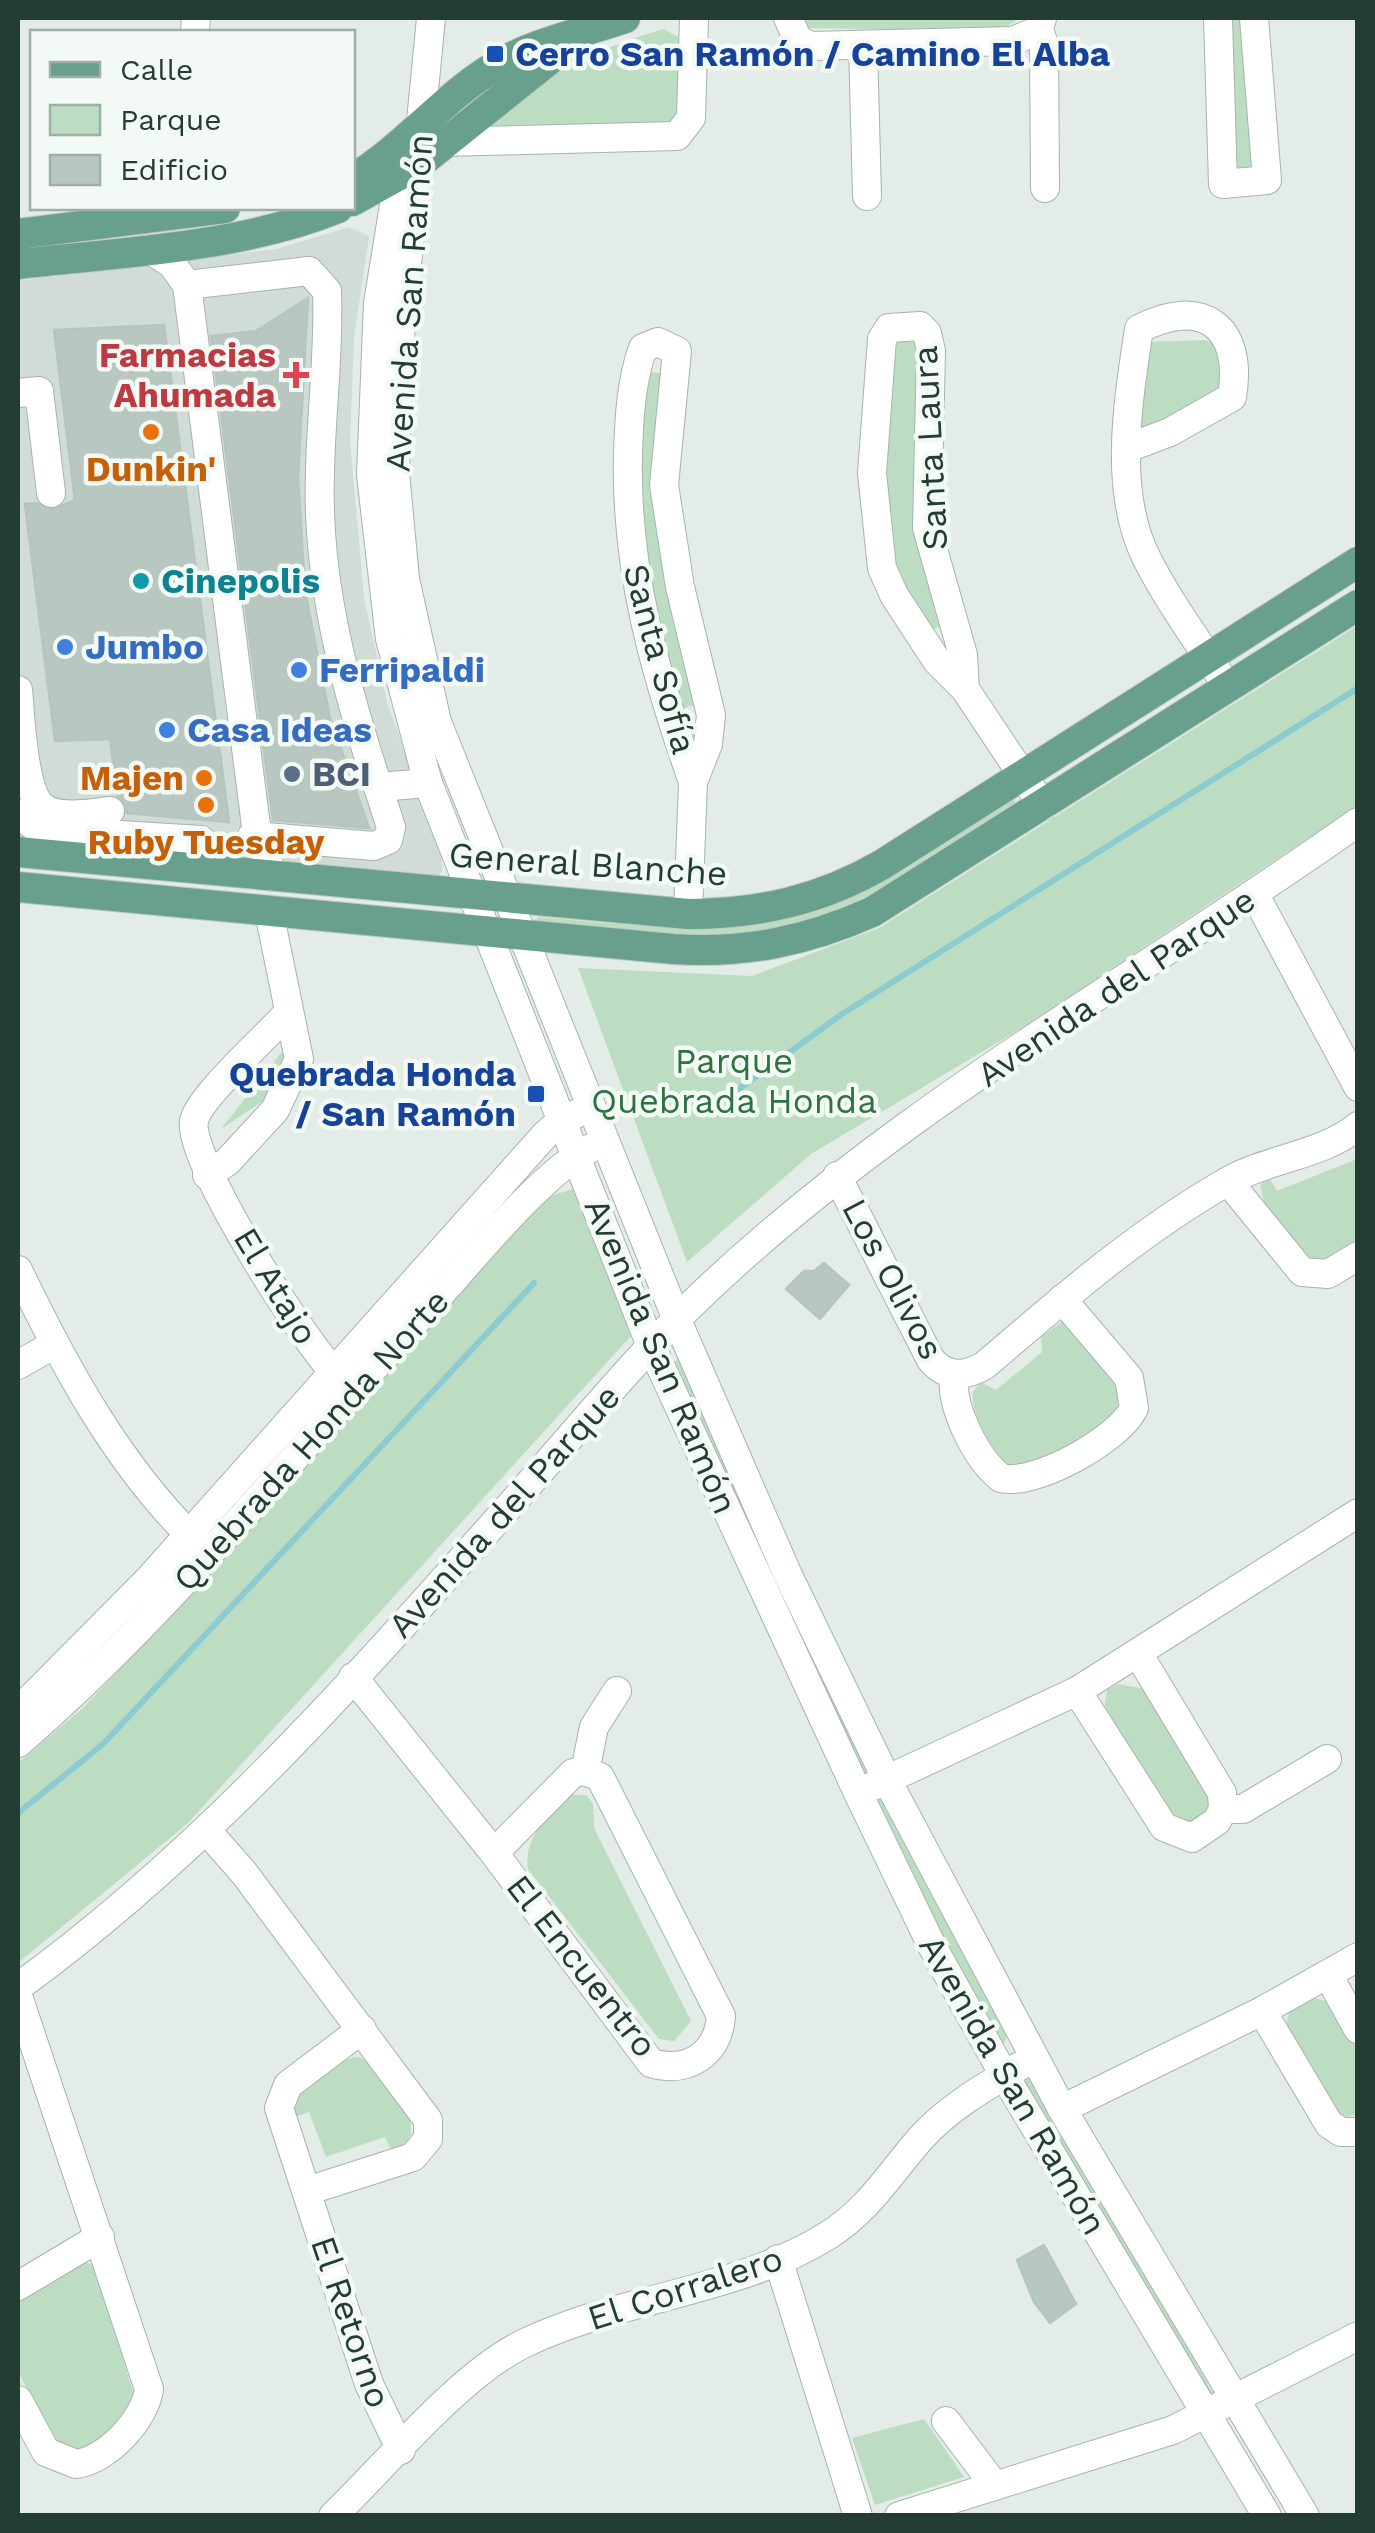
<svg xmlns="http://www.w3.org/2000/svg" width="1375" height="2533" font-family="'Work Sans',sans-serif">
<style>
.built{fill:#d1dcd6}
.green{fill:#bcddc2}
.lines{fill:none;stroke-linecap:round;stroke-linejoin:round}
.stream{stroke:#8ccbcf;stroke-width:6}
.building{fill:#b8c7c0;stroke:#b5c6bd;stroke-width:2.5}
.minor-casing{stroke:#a6b4ad;stroke-width:30}
.major-casing{stroke:#c1c9c6;stroke-width:32}
.minor{stroke:#fff;stroke-width:28}
.major{stroke:#69a08d;stroke-width:30}
.transit-dot{fill:#1a4fb4;stroke:#f3f9f5;stroke-width:4}
.health-dot{fill:#e0444e;stroke:#f3f9f5;stroke-width:4}
.food-dot{fill:#e8710a;stroke:#f3f9f5;stroke-width:4}
.culture-dot{fill:#0f9aa8;stroke:#f3f9f5;stroke-width:4}
.shop-dot{fill:#3f7fe0;stroke:#f3f9f5;stroke-width:4}
.service-dot{fill:#5c6f8a;stroke:#f3f9f5;stroke-width:4}
.labels{text-anchor:middle;dominant-baseline:central;stroke-width:9;stroke-linejoin:round;paint-order:stroke}
.transit-label{font-size:35px;font-weight:bold;fill:#164399;stroke:#f3f9f5;text-anchor:start}
.street-label{font-size:35px;fill:#233d33;stroke:#f3f9f5}
.health-label{font-size:35px;font-weight:bold;fill:#be3a42;stroke:#f3f9f5;text-anchor:end}
.food-label{font-size:35px;font-weight:bold;fill:#c56008;stroke:#f3f9f5}
.culture-label{font-size:35px;font-weight:bold;fill:#0d838f;stroke:#f3f9f5;text-anchor:start}
.shop-label{font-size:35px;font-weight:bold;fill:#366cbe;stroke:#f3f9f5;text-anchor:start}
.service-label{font-size:35px;font-weight:bold;fill:#4e5e75;stroke:#f3f9f5;text-anchor:start}
.park-label{font-size:35px;fill:#2e7242;stroke:#f3f9f5}
</style>
<rect width="100%" height="100%" fill="#e3ece7"/>
<polygon class="built" points="349,227 369,236 354,338 350,441 364,598 387,702 442,853 442,871 438,877 18,845 18,281 277,249"/>
<g class="green">
<polygon points="796,18 1019,18 1001,31 796,28"/>
<polygon points="1227,18 1253,18 1257,168 1231,169"/>
<path d="M664,29L683,40V111L661,130L481,127C540,76 589,51 664,29Z"/>
<path d="M896,338L921,342L948,622L931,631C869,571 883,417 896,338Z"/>
<polygon points="1204,340 1223,345 1232,386 1140,431 1151,342"/>
<polygon points="641,371 668,374 696,705 679,709 668,695 634,493"/>
<polygon points="1357,626 1357,806 1017,1031 811,1154 687,1262 578,968 752,976 879,928"/>
<path d="M1008,799H1015L1016,806C926,862 836,934 726,939C663,942 596,930 533,925L538,917C648,926 757,942 860,893C912,869 960,829 1008,799Z"/>
<polygon points="288,1044 291,1057 269,1097 221,1129"/>
<polygon points="1357,1159 1357,1241 1329,1261 1310,1262 1265,1207 1260,1185 1269,1177 1277,1191"/>
<polygon points="577,1188 640,1326 187,1824 18,1963 18,1763 83,1708 173,1613 543,1198"/>
<path d="M1064,1320L1118,1389L1120,1407C1097,1437 1048,1464 1011,1467C994,1455 969,1412 973,1391L981,1382L996,1390L1042,1352L1041,1337Z"/>
<polygon points="678,1358 868,1770 863,1778 673,1365"/>
<polygon points="1118,1684 1145,1689 1215,1799 1202,1823 1171,1825 1104,1709 1107,1690"/>
<path d="M569,1795H586L593,1804L594,1828L691,2021L674,2041L659,2039L528,1869C523,1837 549,1816 569,1795Z"/>
<polygon points="879,1797 1007,2036 1004,2044 946,1946 874,1800"/>
<polygon points="1310,1997 1329,2002 1357,2047 1357,2114 1347,2117 1336,2112 1286,2026 1290,2008"/>
<path d="M358,2057L368,2060L410,2117L411,2134L406,2143L391,2150L385,2137L326,2157L309,2112L295,2117C291,2088 331,2059 358,2057Z"/>
<polygon points="1027,2079 1033,2080 1213,2393 1207,2396 1023,2084"/>
<path d="M83,2261L91,2264L98,2278L134,2395C122,2419 104,2442 77,2450L53,2441L18,2371V2297Z"/>
<polygon points="924,2419 964,2477 875,2505 852,2438"/>
</g>
<g class="lines">
<g class="stream">
<polyline points="714,1107 842,1014 1358,688"/>
<polyline points="18,1813 103,1744 534,1283"/>
</g>
</g>
<g class="building">
<polygon points="308,298 298,477 305,591 330,718 369,828 273,820 211,336 256,331"/>
<polygon points="164,325 229,822 127,813 117,795 110,739 55,741 25,504 37,503 52,510 75,500 54,330"/>
<polygon points="824,1263 849,1285 820,1319 786,1289 804,1271 814,1271"/>
<polygon points="1044,2245 1076,2304 1050,2323 1034,2302 1017,2260"/>
</g>
<g class="lines">
<defs>
<g id="minor">
<polyline points="431,18 398,357 395,473 405,579 437,722 677,1320 787,1573 887,1780 1062,2109 1305,2516"/>
<polyline points="788,18 798,40 811,46 1013,41 1039,30 1042,18"/>
<polyline points="1218,18 1223,184 1267,180 1254,18"/>
<polyline points="1039,30 1044,44 1045,188"/>
<polyline points="195,32 196,18"/>
<polyline points="863,45 867,196"/>
<polyline points="445,142 677,136 691,118 694,18"/>
<polyline points="401,163 378,303 371,475 390,639 428,783 651,1346 858,1793 932,1946 1004,2075 1267,2516"/>
<polyline points="149,249 172,264 187,285 256,826 273,877"/>
<path d="M187,285L309,271L327,291C330,365 317,439 320,513C324,623 357,723 391,827L388,840L374,846L252,836"/>
<polyline points="18,393 39,391 51,493"/>
<path d="M1128,448L1170,432L1232,397C1244,326 1202,296 1139,329C1128,401 1113,490 1146,557C1169,603 1201,645 1228,688"/>
<polyline points="965,689 963,655 927,528 931,351 927,333 920,326 889,328 882,339 872,473 882,568 894,595 937,661 965,689 1043,806"/>
<path d="M18,690C21,716 22,798 47,810C65,818 91,813 110,811"/>
<polyline points="378,787 428,783"/>
<polyline points="18,813 39,830 201,840"/>
<polyline points="1255,895 1358,1087"/>
<path d="M688,914L693,782L708,744L711,715L680,587L664,485L677,351L658,342L643,348C631,380 629,420 628,454C625,570 655,674 693,782"/>
<path d="M289,1012C269,1034 198,1098 194,1121C186,1158 312,1358 345,1383"/>
<polyline points="207,1175 227,1162 275,1110 299,1059 269,912"/>
<path d="M837,1176L931,1360C947,1378 965,1377 985,1365C1063,1298 1140,1231 1230,1180C1270,1158 1323,1155 1358,1126"/>
<polyline points="1228,1181 1302,1272 1328,1274 1358,1256"/>
<path d="M18,1270C65,1368 121,1471 201,1546"/>
<polyline points="18,1365 53,1345"/>
<path d="M954,1375C950,1406 976,1459 1001,1478C1034,1487 1120,1439 1134,1408L1129,1378L1062,1299"/>
<path d="M353,1677L494,1853L651,2063C688,2074 718,2054 721,2016L600,1777L585,1771L573,1773L494,1853"/>
<polyline points="1077,1691 1164,1827 1192,1838 1217,1821 1223,1809 1222,1793 1139,1655"/>
<polyline points="18,1711 150,1578 545,1135 562,1120 578,1113"/>
<path d="M18,1743C172,1611 297,1450 434,1301C475,1257 540,1174 591,1148"/>
<polyline points="585,1771 594,1727 617,1691"/>
<polyline points="873,1786 1077,1691 1358,1513"/>
<polyline points="1223,1809 1243,1809 1327,1759"/>
<polyline points="208,1832 244,1873 428,2120 428,2139 413,2157 307,2191"/>
<polyline points="1328,1975 1358,2029"/>
<path d="M18,1987C211,1847 364,1669 522,1492C577,1430 631,1364 690,1306C888,1113 1134,981 1358,822"/>
<path d="M18,1996L149,2389C145,2420 107,2460 76,2464L46,2452L18,2400"/>
<polyline points="1262,2011 1329,2124 1341,2132 1358,2132"/>
<polyline points="362,2029 288,2085 279,2108 369,2384 401,2450"/>
<polyline points="1062,2109 1262,2011 1358,1957"/>
<polyline points="778,2259 858,2516"/>
<polyline points="18,2286 100,2237"/>
<polyline points="946,2421 995,2486"/>
<path d="M333,2516C387,2464 460,2374 525,2343C621,2297 737,2292 827,2236C869,2210 890,2173 921,2138C948,2108 986,2086 1020,2066"/>
<polyline points="899,2516 1173,2430 1358,2336"/>
</g>
<g id="major">
<path d="M352,179C405,148 442,98 494,67C534,42 582,33 625,18"/>
<polyline points="352,201 419,164 569,44"/>
<polyline points="18,234 225,208"/>
<path d="M18,264C123,252 239,248 338,208"/>
<path d="M18,852L688,914C759,914 821,900 883,864L1358,562"/>
<path d="M18,887L673,949C744,954 807,941 872,912L1358,605"/>
</g>
</defs>
<use href="#minor" class="minor-casing"/>
<use href="#major" class="major-casing"/>
<use href="#minor" class="minor"/>
<use href="#major" class="major"/>
</g>
<g class="transit-dot">
<rect x="485" y="44" width="20" height="20" rx="5"/>
<rect x="526" y="1084" width="20" height="20" rx="5"/>
</g>
<path class="health-dot" d="M291 360h10v10h10v10h-10v10h-10v-10h-10v-10h10z"/>
<g class="food-dot">
<circle cx="151" cy="432" r="10"/>
<circle cx="204" cy="778" r="10"/>
<circle cx="206" cy="805" r="10"/>
</g>
<circle class="culture-dot" cx="141" cy="581" r="10"/>
<g class="shop-dot">
<circle cx="65" cy="647" r="10"/>
<circle cx="299" cy="670" r="10"/>
<circle cx="167" cy="730" r="10"/>
</g>
<circle class="service-dot" cx="292" cy="774" r="10"/>
<g class="labels">
<g class="transit-label">
<text x="515" y="54">Cerro San Ramón / Camino El Alba</text>
<text x="516" y="1074" text-anchor="end">Quebrada Honda<tspan x="516" dy="40">/ San Ramón</tspan></text>
</g>
<g class="street-label">
<text transform="translate(409 303) rotate(-86)">Avenida San Ramón</text>
<text transform="translate(930 448) rotate(-93)">Santa Laura</text>
<text transform="translate(660 659) rotate(75)">Santa Sofía</text>
<text transform="translate(588 864) rotate(4)">General Blanche</text>
<text transform="translate(1116 987) rotate(-34)">Avenida del Parque</text>
<text transform="translate(893 1279) rotate(62)">Los Olivos</text>
<text transform="translate(276 1286) rotate(59)">El Atajo</text>
<text transform="translate(661 1356) rotate(67)">Avenida San Ramón</text>
<text transform="translate(311 1440) rotate(-48)">Quebrada Honda Norte</text>
<text transform="translate(504 1511) rotate(-48)">Avenida del Parque</text>
<text transform="translate(582 1966) rotate(52)">El Encuentro</text>
<text transform="translate(1013 2085) rotate(60)">Avenida San Ramón</text>
<text transform="translate(685 2288) rotate(-18)">El Corralero</text>
<text transform="translate(351 2322) rotate(71)">El Retorno</text>
</g>
<g class="health-label">
<text x="276" y="355">Farmacias<tspan x="276" dy="40">Ahumada</tspan></text>
</g>
<g class="food-label">
<text x="151" y="469">Dunkin'</text>
<text x="184" y="778" text-anchor="end">Majen</text>
<text x="206" y="842">Ruby Tuesday</text>
</g>
<g class="culture-label">
<text x="161" y="581">Cinepolis</text>
</g>
<g class="shop-label">
<text x="85" y="647">Jumbo</text>
<text x="319" y="670">Ferripaldi</text>
<text x="187" y="730">Casa Ideas</text>
</g>
<g class="service-label">
<text x="312" y="774">BCI</text>
</g>
<g class="park-label">
<text x="734" y="1061">Parque<tspan x="734" dy="40">Quebrada Honda</tspan></text>
</g>
</g>
<rect width="1375" height="2533" fill="none" stroke="#233d33" stroke-width="40"/>
<rect x="30" y="30" width="325" height="180" fill="#f3f9f5" stroke="#a0aea7" stroke-width="2.5"/>
<rect x="50" y="62" width="50" height="15" fill="#69a08d" stroke="#a0aea7" stroke-width="2.5"/>
<text x="120" y="80" font-size="30" fill="#233d33">Calle</text>
<rect x="50" y="105" width="50" height="30" fill="#bcddc2" stroke="#a0aea7" stroke-width="2.5"/>
<text x="120" y="130" font-size="30" fill="#233d33">Parque</text>
<rect x="50" y="155" width="50" height="30" fill="#b8c7c0" stroke="#a0aea7" stroke-width="2.5"/>
<text x="120" y="180" font-size="30" fill="#233d33">Edificio</text>
</svg>
